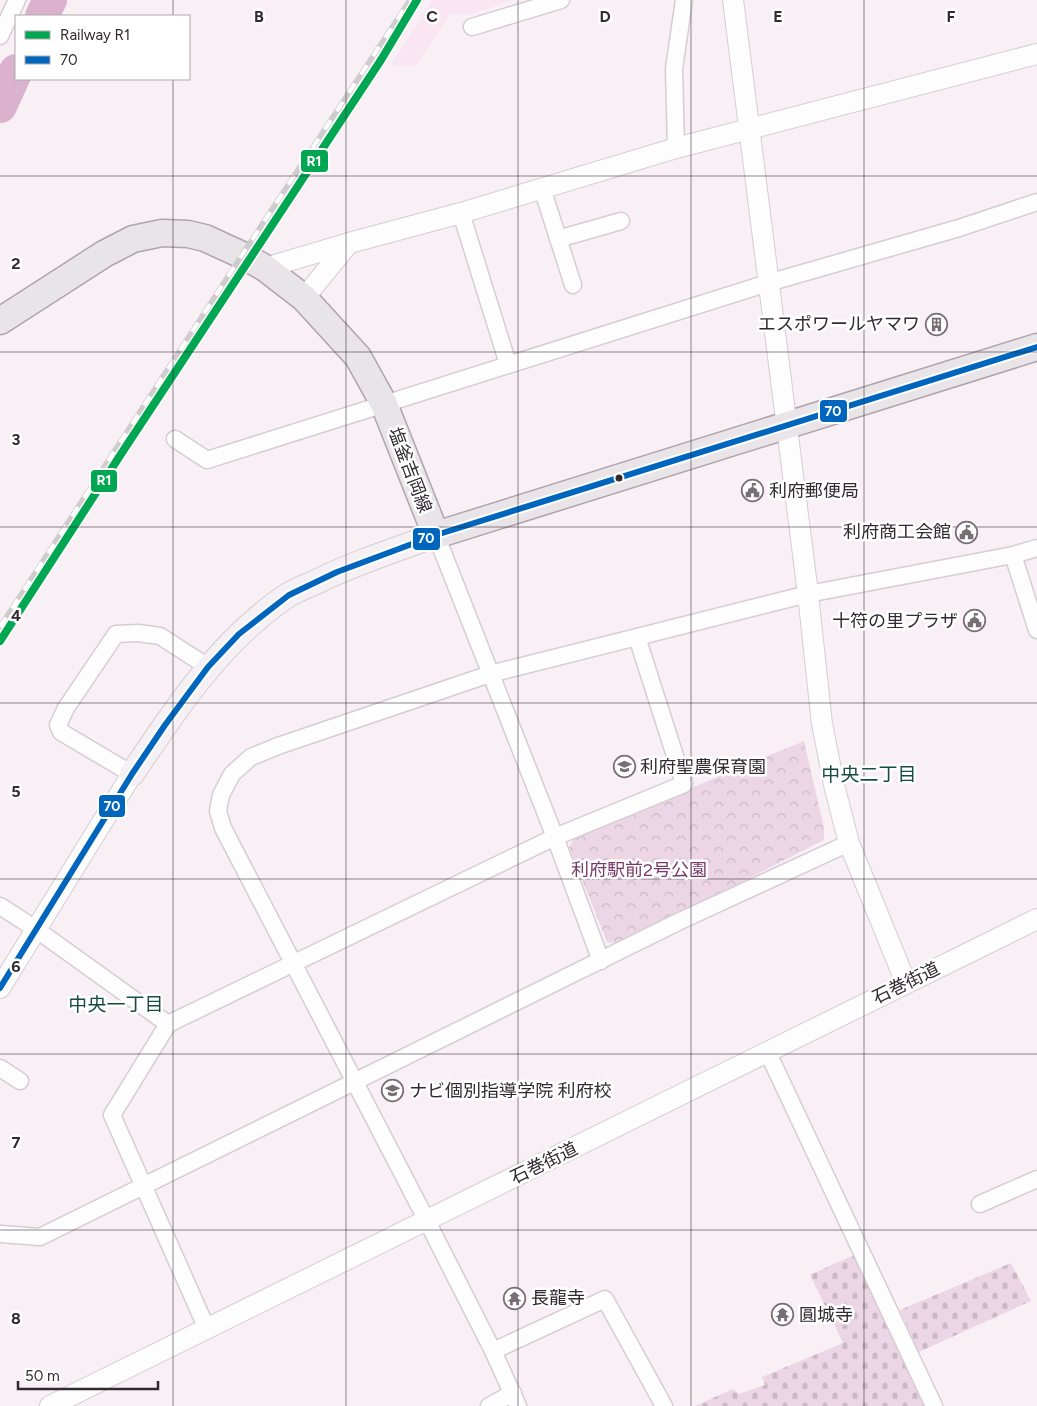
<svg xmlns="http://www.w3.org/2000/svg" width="1037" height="1406" font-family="Figtree,'Noto Sans JP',sans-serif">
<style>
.built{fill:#fae6f3}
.forest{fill:url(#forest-crowns)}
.cemetery{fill:url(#cemetery-stones)}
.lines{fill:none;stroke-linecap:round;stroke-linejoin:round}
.river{stroke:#dab2ce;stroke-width:34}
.minor-casing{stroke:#d5cdd2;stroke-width:19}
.tertiary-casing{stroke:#d5cdd2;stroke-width:22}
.secondary-casing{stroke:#d5cdd2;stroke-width:26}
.primary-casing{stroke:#b0a4ac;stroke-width:29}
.minor{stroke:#fefdfe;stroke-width:16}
.tertiary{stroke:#fefdfe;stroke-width:20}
.secondary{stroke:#f4f0f3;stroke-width:24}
.primary{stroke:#e9e4e8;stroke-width:26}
.rail-casing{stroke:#cfccce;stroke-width:5.5}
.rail{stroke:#fff;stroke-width:4;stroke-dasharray:11;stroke-linecap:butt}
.bus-1-casing{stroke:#fff;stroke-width:10}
.bus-1{stroke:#0065bd;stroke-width:6}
.rail-1-casing{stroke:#fff;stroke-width:11}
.rail-1{stroke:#00a651;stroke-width:8}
.grid{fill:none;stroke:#322a2f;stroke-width:1;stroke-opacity:0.55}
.bus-dot{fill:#322a2f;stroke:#fff;stroke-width:2}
.labels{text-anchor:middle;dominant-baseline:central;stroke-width:5;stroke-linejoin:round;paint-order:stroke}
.poi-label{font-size:18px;fill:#322a2f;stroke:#fff;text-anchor:start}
.street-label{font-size:18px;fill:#322a2f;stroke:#fff}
.park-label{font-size:18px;fill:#793968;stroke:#fff}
.neighbourhood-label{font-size:19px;fill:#174c3f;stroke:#fff}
.grid-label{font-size:16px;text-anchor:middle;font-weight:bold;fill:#322a2f;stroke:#fff;stroke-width:5;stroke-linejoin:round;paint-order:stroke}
.line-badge{stroke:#fff;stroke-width:2}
.badge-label{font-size:14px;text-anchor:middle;font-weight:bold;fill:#fff}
</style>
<defs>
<pattern id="forest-crowns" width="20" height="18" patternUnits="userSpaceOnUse" patternTransform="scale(1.25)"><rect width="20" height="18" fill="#ecd6e5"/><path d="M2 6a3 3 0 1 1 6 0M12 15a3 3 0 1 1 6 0" fill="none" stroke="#cbb8c5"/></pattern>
<pattern id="cemetery-stones" width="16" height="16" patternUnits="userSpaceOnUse" patternTransform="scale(1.25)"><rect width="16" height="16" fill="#ecd6e5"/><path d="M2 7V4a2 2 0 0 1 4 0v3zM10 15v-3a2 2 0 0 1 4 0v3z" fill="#cbb8c5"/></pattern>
</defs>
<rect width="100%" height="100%" fill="#f9f0f6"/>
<polygon class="built" points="432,0 511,0 470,15 450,14 416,66 391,65"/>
<polygon class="forest" points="804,741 824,828 824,840 621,943 607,942 569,847 576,836"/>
<g class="cemetery">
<polygon points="856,1254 926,1406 695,1406 733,1389 739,1394 765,1385 762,1377 843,1343 810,1275"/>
<polygon points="1011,1263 1031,1301 919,1352 900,1310"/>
</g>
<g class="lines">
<g class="river">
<polyline points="42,16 50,0"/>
<polyline points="0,106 16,71"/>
</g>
<defs>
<g id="minor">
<polyline points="472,27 561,0"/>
<polyline points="0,36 17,0"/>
<polyline points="676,148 674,69 684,0"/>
<polyline points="542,188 573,285"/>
<polyline points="461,213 508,364"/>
<polyline points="558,239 621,221"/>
<polyline points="175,439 207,460 768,283 959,228 1037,202"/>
<polyline points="436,535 555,837 601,961"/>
<polyline points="1013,555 1037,630"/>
<polyline points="132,774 61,732 58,725 66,708 116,634 138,633 160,636 208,667"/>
<polyline points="0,906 37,930 168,1024 555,837 684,784 637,637"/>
<polyline points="168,1024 112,1115 207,1329"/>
<polyline points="768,1053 934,1406"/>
<polyline points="0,1068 20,1081"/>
<polyline points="980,1204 1037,1179"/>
<polyline points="0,1234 40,1237 678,922 849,843"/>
<polyline points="493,1351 605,1299 664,1406"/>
<polyline points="489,1406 513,1393"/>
<polyline points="518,1406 493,1351 427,1221 223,828 218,811 221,795 232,774 251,757 278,746 490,674 808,594 1013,555 1037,548"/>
</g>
<g id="tertiary">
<polyline points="733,0 808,594 822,724 835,789 849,843 906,983"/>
<polyline points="265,268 349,243"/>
<polyline points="304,298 349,243 461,213 676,148 1037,54"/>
<polyline points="0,988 132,774"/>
<polyline points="50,1406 1037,919"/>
</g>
<path id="secondary" d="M132,774C176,708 221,640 288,595C297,590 307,586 316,582C354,563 395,550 436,535"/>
<polyline id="primary" points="0,321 104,254 133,239 162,233 188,234 205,238 242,255 265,268 304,298 358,357 384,404 436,535 1037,347"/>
</defs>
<use href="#minor" class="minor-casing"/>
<use href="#tertiary" class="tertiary-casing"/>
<use href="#secondary" class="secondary-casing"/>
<use href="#primary" class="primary-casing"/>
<use href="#minor" class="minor"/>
<use href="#tertiary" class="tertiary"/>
<use href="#secondary" class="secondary"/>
<use href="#primary" class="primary"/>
<defs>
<polyline id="rail" points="0,627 242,255 410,0"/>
</defs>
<use href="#rail" class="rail-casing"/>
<use href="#rail" class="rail"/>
<defs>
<polyline id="bus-1" points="0,988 132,774 165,725 208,667 239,634 289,595 337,572 436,535 1037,347"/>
</defs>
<use href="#bus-1" class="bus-1-casing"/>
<use href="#bus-1" class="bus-1"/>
<defs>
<polyline id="rail-1" points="0,641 123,451 381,60 417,0"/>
</defs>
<use href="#rail-1" class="rail-1-casing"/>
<use href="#rail-1" class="rail-1"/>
</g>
<path class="grid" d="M173,0V16M346,0V1406M518,0V1406M691,0V1406M864,0V1406M173,79V1406M0,176H1037M0,352H1037M0,527H1037M0,703H1037M0,879H1037M0,1054H1037M0,1230H1037"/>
<defs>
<symbol id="building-ring" viewBox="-11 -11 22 22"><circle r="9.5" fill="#fff" stroke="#786f75" stroke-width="1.5"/><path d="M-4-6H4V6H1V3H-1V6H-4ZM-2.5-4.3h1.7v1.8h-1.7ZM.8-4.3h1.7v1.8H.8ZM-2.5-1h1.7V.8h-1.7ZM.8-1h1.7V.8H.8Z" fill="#786f75"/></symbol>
<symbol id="civic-ring" viewBox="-11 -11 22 22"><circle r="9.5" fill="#fff" stroke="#786f75" stroke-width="1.5"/><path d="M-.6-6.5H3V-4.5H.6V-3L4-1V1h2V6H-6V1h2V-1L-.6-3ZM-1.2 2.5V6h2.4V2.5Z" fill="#786f75"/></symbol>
<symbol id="school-ring" viewBox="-11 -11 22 22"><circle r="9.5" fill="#fff" stroke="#786f75" stroke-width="1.5"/><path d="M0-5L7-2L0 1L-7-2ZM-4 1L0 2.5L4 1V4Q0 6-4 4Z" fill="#786f75"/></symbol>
<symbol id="temple-ring" viewBox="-11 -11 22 22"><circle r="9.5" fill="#fff" stroke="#786f75" stroke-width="1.5"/><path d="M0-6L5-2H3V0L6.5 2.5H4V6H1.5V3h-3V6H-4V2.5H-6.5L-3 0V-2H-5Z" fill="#786f75"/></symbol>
</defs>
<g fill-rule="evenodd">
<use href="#building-ring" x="924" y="312" width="25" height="25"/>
<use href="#civic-ring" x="740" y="478" width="25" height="25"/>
<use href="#civic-ring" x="954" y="520" width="25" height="25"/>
<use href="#civic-ring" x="962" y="608" width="25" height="25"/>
<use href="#school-ring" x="612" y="754" width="25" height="25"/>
<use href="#school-ring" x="380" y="1078" width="25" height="25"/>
<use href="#temple-ring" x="502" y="1286" width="25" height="25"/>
<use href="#temple-ring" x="770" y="1302" width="25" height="25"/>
</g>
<circle class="bus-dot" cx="619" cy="478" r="4.5"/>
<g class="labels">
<g class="poi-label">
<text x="920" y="324" text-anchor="end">エスポワールヤマワ</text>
<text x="769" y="491">利府郵便局</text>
<text x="951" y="532" text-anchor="end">利府商工会館</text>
<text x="958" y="621" text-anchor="end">十符の里プラザ</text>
<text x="640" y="767">利府聖農保育園</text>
<text x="409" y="1091">ナビ個別指導学院 利府校</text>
<text x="531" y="1298">長龍寺</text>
<text x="799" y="1315">圓城寺</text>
</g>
<g class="street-label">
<text transform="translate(410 470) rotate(69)">塩釜吉岡線</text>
<text transform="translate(906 983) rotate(-26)">石巻街道</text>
<text transform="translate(544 1163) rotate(-26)">石巻街道</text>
</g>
<g class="park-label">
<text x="639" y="870">利府駅前2号公園</text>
</g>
<g class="neighbourhood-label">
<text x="869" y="774">中央二丁目</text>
<text x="116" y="1004">中央一丁目</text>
</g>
</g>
<g class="grid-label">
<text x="259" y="22">B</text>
<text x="432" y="22">C</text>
<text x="605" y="22">D</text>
<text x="778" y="22">E</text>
<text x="951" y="22">F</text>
<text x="16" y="269">2</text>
<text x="16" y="445">3</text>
<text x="16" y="621">4</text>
<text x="16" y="797">5</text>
<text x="16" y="972">6</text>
<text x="16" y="1148">7</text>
<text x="16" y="1324">8</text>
</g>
<g class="line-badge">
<rect x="300" y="149" width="29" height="24" rx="5" fill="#00a651"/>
<rect x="819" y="399" width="29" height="24" rx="5" fill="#0065bd"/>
<rect x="90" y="469" width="28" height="24" rx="5" fill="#00a651"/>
<rect x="412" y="527" width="29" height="24" rx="5" fill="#0065bd"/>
<rect x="98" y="794" width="28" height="24" rx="5" fill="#0065bd"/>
</g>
<g class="badge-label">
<text x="314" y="166">R1</text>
<text x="833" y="416">70</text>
<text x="104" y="485">R1</text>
<text x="426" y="543">70</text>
<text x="112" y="811">70</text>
</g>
<rect x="15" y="15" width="175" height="65" fill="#ffffff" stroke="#adaaac"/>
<rect x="25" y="31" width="25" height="8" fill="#00a651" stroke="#adaaac"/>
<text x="60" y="40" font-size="15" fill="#322a2f">Railway R1</text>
<rect x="25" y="56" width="25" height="8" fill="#0065bd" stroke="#adaaac"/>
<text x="60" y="65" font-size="15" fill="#322a2f">70</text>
<path d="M18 1381v8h140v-8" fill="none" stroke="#322a2f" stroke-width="2.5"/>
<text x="25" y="1381" font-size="15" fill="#322a2f" stroke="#ffffff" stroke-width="4" paint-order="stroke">50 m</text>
</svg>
